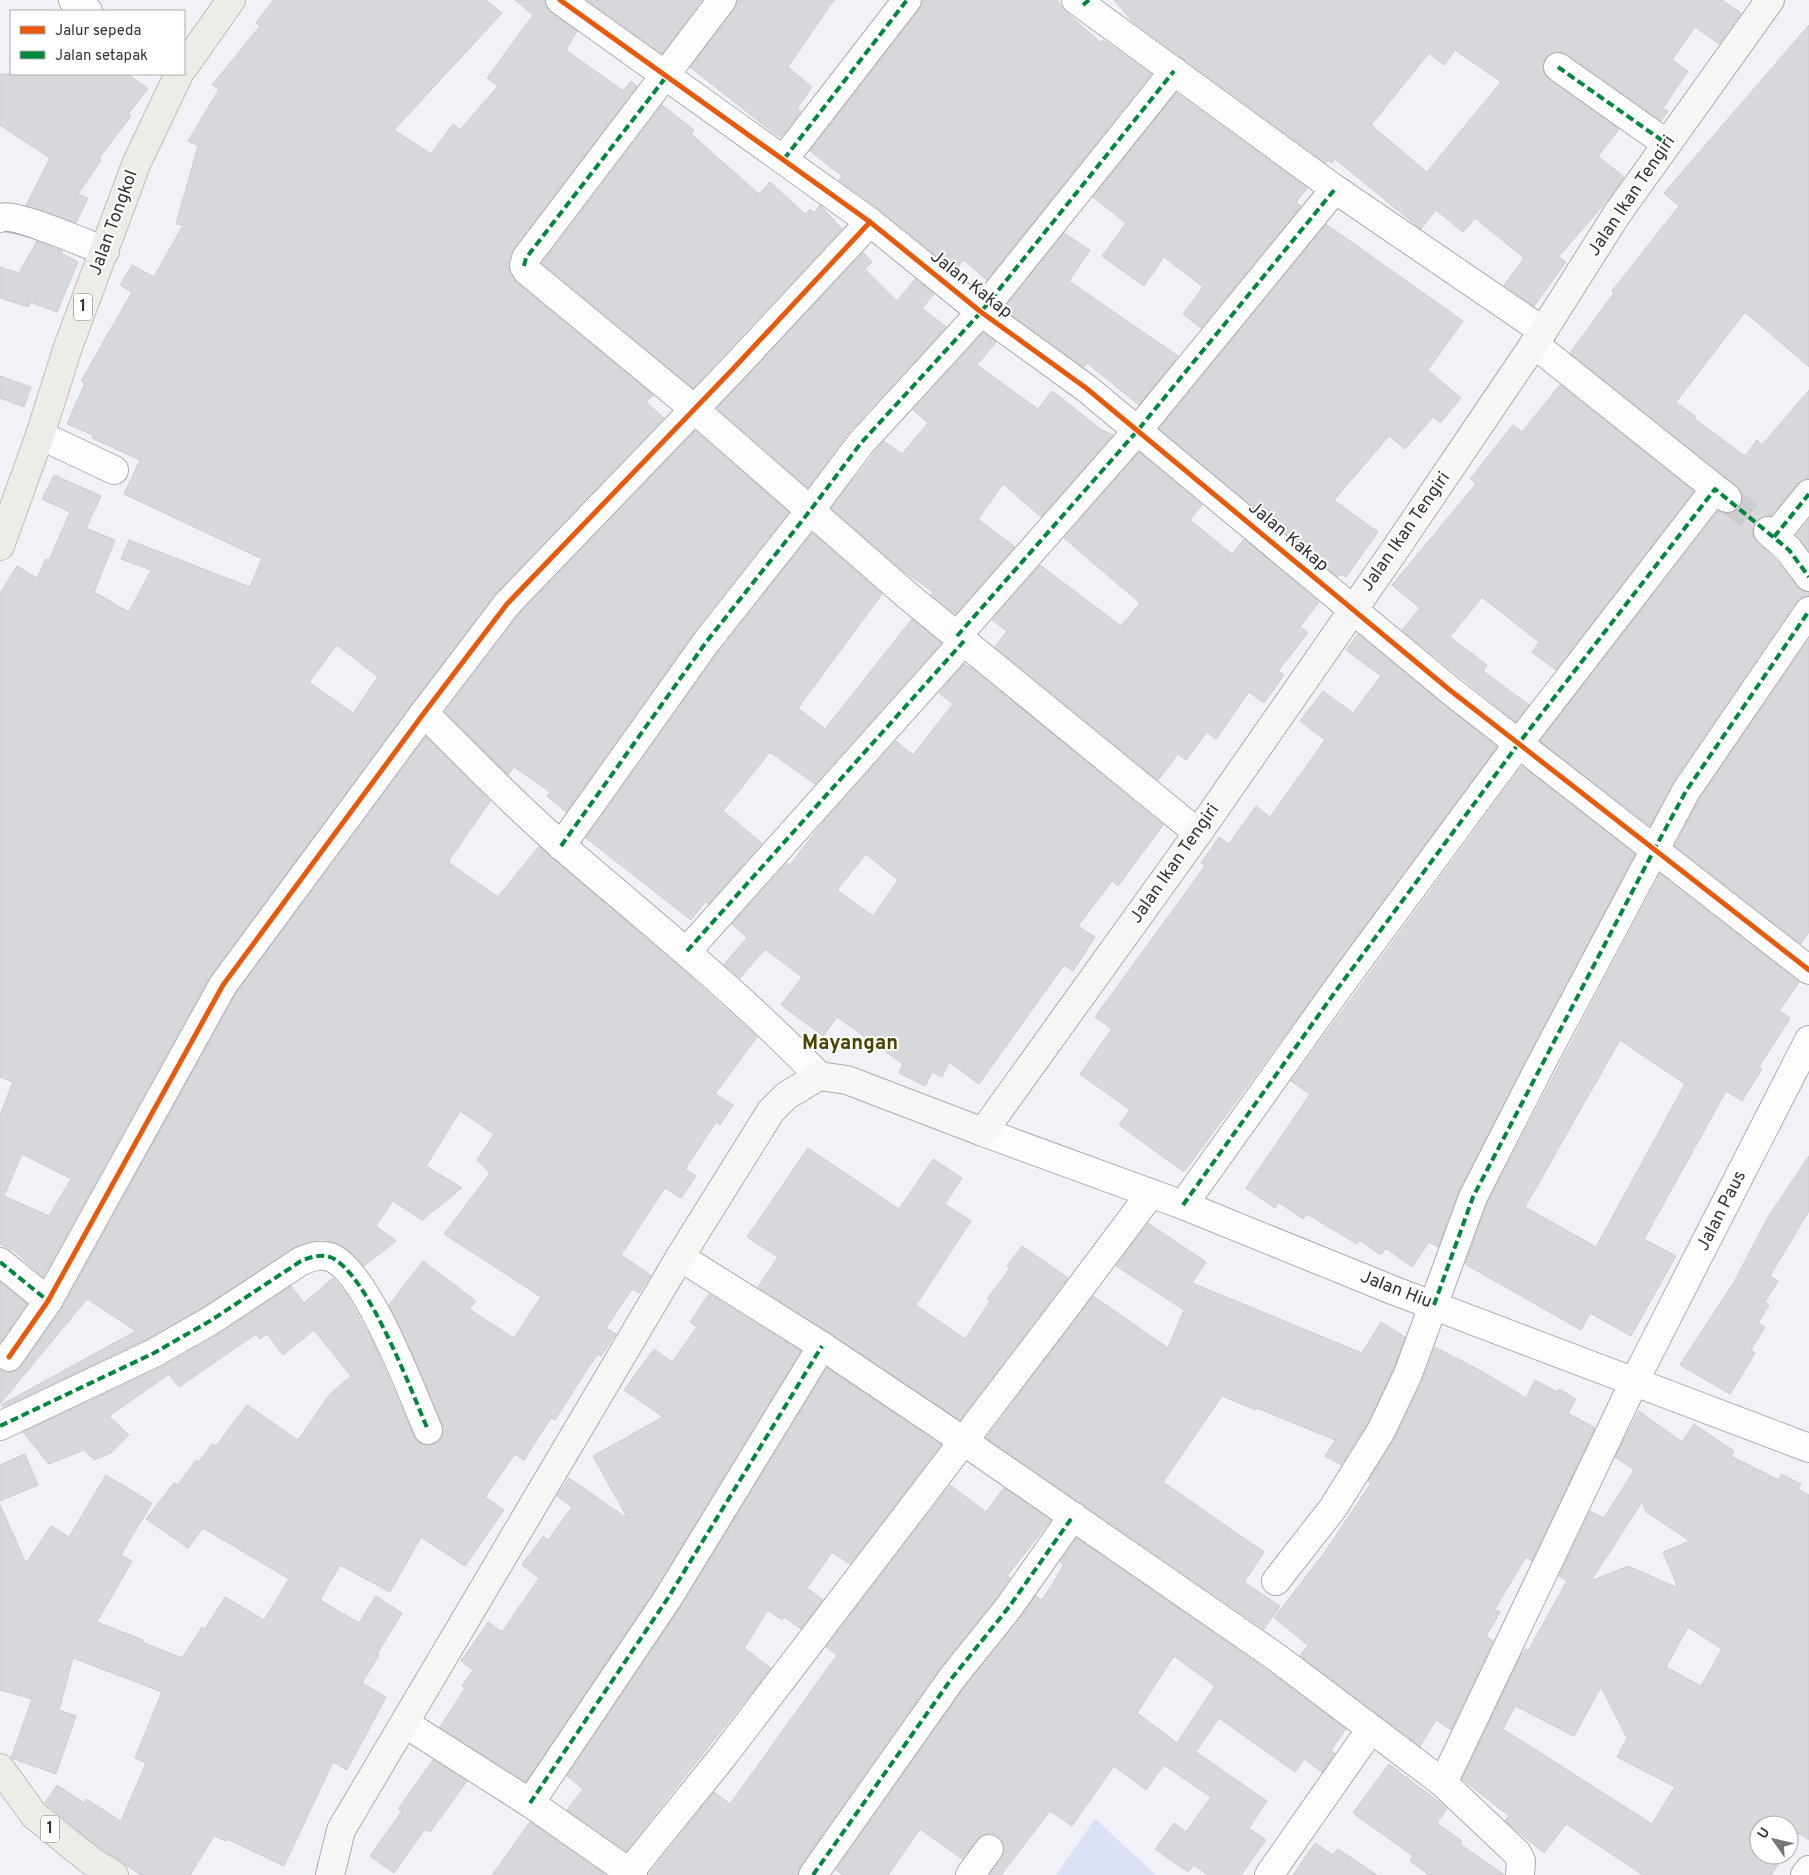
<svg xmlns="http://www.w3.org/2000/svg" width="1809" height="1875" font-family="Overpass,sans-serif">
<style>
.green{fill:#dce0f7}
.building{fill:#d7d8db;stroke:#cccdd0;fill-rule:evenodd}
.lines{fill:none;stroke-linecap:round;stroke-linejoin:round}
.minor-tunnel{stroke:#cbccd0;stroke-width:28;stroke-dasharray:28 14;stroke-linecap:butt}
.minor-casing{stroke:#acacb0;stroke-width:30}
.tertiary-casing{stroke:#acacb0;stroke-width:30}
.secondary-casing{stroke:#acacb0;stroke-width:30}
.trunk-casing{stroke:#bdbcb5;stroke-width:30}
.minor{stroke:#fdfdfe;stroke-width:28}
.tertiary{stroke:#fdfdfe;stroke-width:28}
.secondary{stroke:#f7f6f4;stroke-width:28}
.trunk{stroke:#edece6;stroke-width:28}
.quiet{stroke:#00873e;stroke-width:4;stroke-dasharray:8 4;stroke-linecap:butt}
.cycleway-casing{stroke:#fff;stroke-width:8}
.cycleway{stroke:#e8590c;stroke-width:5}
.labels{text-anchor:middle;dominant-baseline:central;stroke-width:4;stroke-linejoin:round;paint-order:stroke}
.shield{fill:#fff;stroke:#707072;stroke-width:1}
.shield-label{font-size:16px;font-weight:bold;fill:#323335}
.street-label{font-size:18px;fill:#323335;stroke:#fff}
.quarter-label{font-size:20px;font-weight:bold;fill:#4a4200;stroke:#fff}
</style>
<rect width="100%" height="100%" fill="#f1f2f7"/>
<polygon class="green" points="1095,1819 1156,1875 1056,1875"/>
<g class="building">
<path d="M273,0H486L502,13L394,130L431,154L453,124L460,130L498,86L487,78L533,15L515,0H545L551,12L577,31L566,50L623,91L631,81L637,86L514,249L509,268L517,283L653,395L646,402L664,418L495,594L210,976L43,1277L14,1251L0,1244V1115L13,1082L0,1077V594L17,566L37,578L46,559L49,560L70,512L42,499L54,475L101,496L86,528L115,540L94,592L129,612L151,570L121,559L129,540L250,587L262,559L124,494L140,460L92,438L93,435L67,424L85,383L81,381L132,292L120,285L132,265L154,277L183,225L176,224L198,146L188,141L219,89L212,85L260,26L256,23ZM337,645L378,677L353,713L309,682ZM22,1154L71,1179L49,1216L4,1196Z"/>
<polygon points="587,0 702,0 662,54"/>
<polygon points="737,0 834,0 788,67 812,87 797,108 801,111 781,137 775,134 690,67 734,9"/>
<polygon points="922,0 1057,0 1066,12 1101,43 1103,40 1151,74 987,280 964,260 955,271 882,211 839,180 842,176 810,151 919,10"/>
<path d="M1114,0H1722L1741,13L1719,44L1695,27L1672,60L1688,71L1663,108L1668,111L1661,121L1567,54L1560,52L1552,53L1545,58L1543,65L1544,73L1549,79L1619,129L1598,156L1624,177L1608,200L1558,257L1566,262L1534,306L1504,285L1524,258L1475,218L1463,232L1436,210L1421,229L1335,159L1332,163L1328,160L1326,163L1132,21ZM1455,50L1501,82L1427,172L1371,125L1429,53L1444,65Z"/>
<polygon points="1809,25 1809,367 1745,312 1676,402 1696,417 1695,419 1745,456 1757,440 1762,445 1809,390 1809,479 1797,484 1771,516 1764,516 1757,520 1753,528 1753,536 1758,543 1777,561 1797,587 1809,592 1809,596 1802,597 1796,602 1673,782 1650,826 1540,741 1718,511 1725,513 1732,513 1739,508 1742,501 1742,493 1737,486 1570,353 1614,293 1612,291 1679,206 1664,193"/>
<polygon points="0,74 128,74 148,89 128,114 131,116 99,158 101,160 78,194 88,198 76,223 26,205 50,158 0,125"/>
<polygon points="1176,93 1307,188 1296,202 1301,206 1201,328 1183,314 1203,287 1164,257 1144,286 1102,256 1126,223 1093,197"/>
<polygon points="662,105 694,130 691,134 759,194 770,182 805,214 810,209 814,213 820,205 842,229 693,388 542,263"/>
<polygon points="1326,224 1463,321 1428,370 1461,398 1440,423 1433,417 1405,449 1389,436 1334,500 1378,532 1346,577 1341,574 1338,577 1159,429"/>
<polygon points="1064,233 1090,250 1069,281 1178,356 1139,405 1087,363 1084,367 1003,309"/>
<polygon points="37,241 62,251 61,253 78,262 57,312 30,302 29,307 0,298 0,267 19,273"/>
<polygon points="863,252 872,262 865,269 897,301 915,279 934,294 922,308 946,327 849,432 808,488 717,408"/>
<polygon points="983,333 996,342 977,365 1038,409 1052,391 1102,430 1113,435 1041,517 1003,484 978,519 1015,547 955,614 931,595 933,592 903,571 831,508 884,441 902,454 928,423 913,410"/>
<polygon points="0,376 31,387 24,407 0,398"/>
<polygon points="1560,385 1694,491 1556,670 1532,652 1539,642 1482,597 1450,637 1487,665 1483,671 1529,705 1516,722 1402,630 1420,608 1392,585 1476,484 1470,479 1513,425 1522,432"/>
<polygon points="695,431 789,512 694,632 566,812 547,796 550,792 514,767 508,775 445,712 519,614"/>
<polygon points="1139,452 1202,505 1190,520 1232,554 1244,539 1319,602 1300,627 1308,633 1278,671 1284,675 1264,703 1249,692 1216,739 1207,732 1186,760 1178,754 1158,780 995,647 1007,631 992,620 1040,565 1121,626 1140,603 1064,538"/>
<polygon points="1809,519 1809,551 1796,535"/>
<polygon points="812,533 882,594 798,708 825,729 912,619 941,643 815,784 770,752 723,811 762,843 708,904 706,901 691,920 586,838 720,650"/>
<polygon points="1358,634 1497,747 1184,1172 1119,1125 1130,1110 1080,1074 1112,1029 1095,1017 1205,866 1201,863 1219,837 1229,844 1256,806 1270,817 1325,740 1300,721 1323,691 1353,713 1381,676 1346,650"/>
<polygon points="1809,639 1809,932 1801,944 1675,846 1699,799"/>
<path d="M964,664L976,671L1163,825L1118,886L1112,881L1078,926L1095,937L1073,971L1064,965L979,1084L949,1062L942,1077L932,1072L925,1086L899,1073L903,1064L837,1017L823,1036L781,1005L802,977L765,949L740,978L724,964L747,938L732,924L787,863L790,865L824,821L896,741L913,755L953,704L939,693ZM866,854L898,880L873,916L837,890Z"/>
<polygon points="426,737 490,801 448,862 498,897 539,846 683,970 757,1037 715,1094 733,1105 720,1125 716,1122 685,1169 696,1176 681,1198 665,1188 621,1255 651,1275 639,1293 632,1289 606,1328 616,1334 601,1356 598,1354 586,1371 555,1420 551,1418 524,1460 515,1454 485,1497 504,1510 465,1566 421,1537 390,1592 340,1565 320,1600 359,1623 376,1596 402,1613 377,1654 379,1655 362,1683 386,1697 347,1770 333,1762 284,1866 227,1839 226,1841 214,1836 190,1875 141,1875 97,1846 45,1803 57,1785 84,1803 86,1799 121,1821 146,1763 135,1758 162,1692 73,1658 59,1710 76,1716 56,1774 11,1758 32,1699 0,1690 0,1505 26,1563 51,1526 69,1537 106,1475 152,1503 121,1555 132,1561 97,1622 143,1640 142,1642 182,1658 202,1627 205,1629 225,1597 264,1620 289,1579 203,1528 188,1548 146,1519 174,1483 178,1485 196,1460 199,1462 212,1444 216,1446 247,1405 298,1440 330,1394 351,1376 314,1330 283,1355 267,1334 260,1339 256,1334 179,1387 169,1374 109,1416 129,1435 111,1453 94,1460 84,1450 49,1464 23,1432 162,1367 219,1334 291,1286 304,1303 333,1278 346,1294 373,1342 414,1436 419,1443 426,1445 434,1444 441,1439 443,1432 442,1424 389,1305 423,1261 476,1301 469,1309 514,1338 541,1297 444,1234 490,1173 477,1160 494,1134 460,1111 426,1166 462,1188 422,1220 393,1201 376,1226 396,1241 364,1266 353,1254 334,1242 322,1239 299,1245 202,1308 147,1339 3,1407 1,1405 136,1331 87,1299 0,1404 0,1370 8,1373 15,1371 21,1366 61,1310 236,993"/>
<polygon points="1522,766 1635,854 1459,1190 1438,1247 1429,1242 1412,1267 1386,1248 1381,1255 1359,1240 1357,1244 1307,1214 1303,1219 1278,1202 1275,1208 1246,1188 1310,1094 1291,1081"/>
<path d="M1660,874L1799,982L1779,1011L1790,1018L1759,1067L1762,1069L1742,1101L1726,1091L1644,1239L1676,1256L1631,1336L1590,1313L1581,1330L1465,1264L1487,1203ZM1620,1040L1685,1084L1596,1247L1525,1207Z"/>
<polygon points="808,1148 899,1209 933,1159 962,1178 945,1204 971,1221 916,1305 965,1339 990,1301 987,1299 1010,1268 1007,1266 1022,1246 1068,1278 960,1420 758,1287 778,1257 747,1237"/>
<polygon points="1809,1156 1809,1211 1770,1276 1778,1281 1765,1302 1769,1305 1758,1323 1765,1327 1751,1350 1755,1353 1730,1394 1680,1365 1734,1282 1768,1217"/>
<polygon points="1148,1223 1206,1262 1192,1283 1362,1353 1381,1322 1405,1337 1394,1368 1367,1424 1341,1465 1325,1456 1335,1440 1257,1408 1256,1410 1222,1396 1163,1482 1264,1552 1244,1582 1280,1606 1264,1629 986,1438 1093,1296 1168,1348 1184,1310 1116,1266"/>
<polygon points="0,1282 27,1304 0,1343"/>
<polygon points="709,1294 801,1351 655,1590 526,1782 440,1727 465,1688 462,1686 473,1670 461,1661 488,1622 502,1632 539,1578 522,1565 543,1536 548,1540 572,1507 557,1496 569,1478 628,1519 593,1456 663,1417 624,1390 654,1349 672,1362 697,1327 690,1322"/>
<polygon points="1435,1347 1485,1373 1526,1398 1535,1380 1557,1392 1559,1389 1576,1399 1568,1413 1595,1428 1532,1561 1526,1557 1495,1609 1500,1612 1486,1636 1493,1641 1451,1730 1436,1720 1420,1746 1300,1656 1308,1645 1274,1618 1325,1552 1371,1483 1368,1481 1395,1438 1422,1381"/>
<polygon points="827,1368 941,1445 850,1564 832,1552 807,1588 823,1600 801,1629 784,1617 782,1620 768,1610 744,1648 771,1668 626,1851 567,1810 583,1789 567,1776 681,1606"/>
<path d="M1639,1411L1682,1442L1694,1424L1734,1451L1731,1456L1779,1480L1781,1474L1801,1484L1798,1489L1809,1495V1840L1799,1833L1789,1849V1825H1759V1855H1785L1771,1875H1643L1566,1824L1544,1853L1505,1821L1509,1816L1462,1779L1520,1657L1526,1649L1528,1651L1567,1581L1559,1576L1590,1511L1604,1518L1634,1470L1615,1457ZM1642,1502L1646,1512L1690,1541L1663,1552L1678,1588L1628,1566L1591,1581ZM1688,1627L1722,1649L1701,1686L1666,1667ZM1601,1687L1627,1738L1617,1757L1675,1787L1652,1824L1503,1729L1515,1706L1574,1736Z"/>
<polygon points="25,1454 38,1485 0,1501 0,1465"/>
<polygon points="950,1485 986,1512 1004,1488 1051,1520 1007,1576 1010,1578 996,1598 939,1669 800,1866 798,1875 648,1875 714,1792 730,1804 837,1655 826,1647"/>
<path d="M1077,1538L1267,1670L1346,1729L1331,1750L1335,1753L1322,1772L1304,1759L1295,1772L1219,1718L1196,1752L1267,1801L1249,1828L1266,1840L1241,1875H1208L1194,1865L1188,1872L1155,1849L1174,1823L1186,1832L1211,1797L1164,1765L1146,1790L1114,1766L1072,1826L1050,1811L1001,1875H989L1004,1851L1003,1842L998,1836L990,1833L982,1835L962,1859L920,1829L888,1875H843L836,1870L964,1687L1036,1596L1042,1600L1064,1565L1060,1562ZM1174,1656L1215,1686L1177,1743L1137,1713Z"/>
<polygon points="433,1760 467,1781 430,1832 425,1829 394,1873 370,1856 402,1811 398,1809"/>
<polygon points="1389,1764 1447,1808 1437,1823 1462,1841 1460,1844 1505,1875 1429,1875 1410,1861 1413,1856 1353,1813"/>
<polygon points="530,1822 604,1874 603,1875 492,1875"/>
<polygon points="1315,1843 1333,1855 1338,1849 1377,1875 1293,1875"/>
</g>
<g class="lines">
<polyline class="minor-tunnel" points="1727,498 1768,531"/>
<defs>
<g id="minor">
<polyline points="73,0 88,11"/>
<polyline points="560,0 870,222 981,312 1086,388 1451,691 1809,970"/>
<polyline points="722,0 526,258 524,266 527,271 693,408 908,596 1198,833"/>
<polyline points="1076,0 1335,189 1543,331"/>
<polyline points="1558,67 1667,144"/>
<polyline points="784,159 907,0"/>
<path d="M0,218C14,212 86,244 105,251"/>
<polyline points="1534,344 1727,498"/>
<polyline points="40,435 114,470"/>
<polyline points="1768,531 1789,550 1809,577"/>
<polyline points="1774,537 1809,494"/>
<polyline points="957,636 1138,430 1335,189"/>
<path d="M424,713C470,758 514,805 563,847C650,922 739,993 819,1076"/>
<polyline points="561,846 707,641 809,512 861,443 981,312 1174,71"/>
<polyline points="687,951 964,641"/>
<polyline points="1183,1205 1338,988 1519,743 1715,489"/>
<polyline points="680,1257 822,1346 962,1440 1276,1657 1443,1783 1517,1853 1521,1861 1520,1875"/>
<polyline points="0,1262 48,1301"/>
<polyline points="9,1357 48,1301 223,985 424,713 507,604 732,370 870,222"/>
<path d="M0,1426L154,1353L210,1321L301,1261C311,1257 319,1254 330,1257C367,1271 412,1393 428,1430"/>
<polyline points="1276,1581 1333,1508 1381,1431 1408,1374 1473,1197 1540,1066 1686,791 1809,611"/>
<polyline points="406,1724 530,1803 633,1875"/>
<polyline points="1443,1783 1634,1382"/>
<polyline points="530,1803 668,1598 822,1346"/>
<polyline points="627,1875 724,1755 1065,1308 1151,1193"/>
<polyline points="813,1875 952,1678 1009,1607 1073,1516"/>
<polyline points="970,1875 989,1849"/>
<polyline points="1269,1875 1371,1729"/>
<polyline points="1805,1875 1809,1870"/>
</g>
<g id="tertiary">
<polyline points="983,1132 1183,1205 1395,1291 1809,1448"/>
<polyline points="1634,1382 1809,1040"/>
</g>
<polyline id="secondary" points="330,1875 341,1830 680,1257 771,1111 786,1096 819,1076 847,1080 983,1132 1198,833 1394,551 1543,331 1617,214 1770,0"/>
<g id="trunk">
<polyline points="184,67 231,0"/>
<polyline points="0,546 40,435 68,347 137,162 179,74"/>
<polyline points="0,1768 34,1815 91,1861 114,1875"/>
</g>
</defs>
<use href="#minor" class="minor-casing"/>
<use href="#tertiary" class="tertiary-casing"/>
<use href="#secondary" class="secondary-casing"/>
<use href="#trunk" class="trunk-casing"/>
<use href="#minor" class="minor"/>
<use href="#tertiary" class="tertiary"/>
<use href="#secondary" class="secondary"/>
<use href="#trunk" class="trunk"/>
<g class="quiet">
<polyline points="1083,5 1089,0"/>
<polyline points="1558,67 1667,144"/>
<polyline points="784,159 907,0"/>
<polyline points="524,266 526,258 666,77"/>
<polyline points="1774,537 1809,494"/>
<polyline points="957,636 1138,430 1335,189"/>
<polyline points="561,846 707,641 809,512 861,443 981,312 1174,71"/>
<polyline points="687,951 964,641"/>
<polyline points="1183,1205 1338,988 1519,743 1715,489 1789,550 1809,577"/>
<polyline points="0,1262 48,1301"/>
<polyline points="1434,1305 1473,1197 1654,850 1686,791 1809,611"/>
<path d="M0,1426L154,1353L210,1321L301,1261C311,1257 319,1254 330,1257C367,1271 412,1393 428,1430"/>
<polyline points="530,1803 668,1598 822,1346"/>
<polyline points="813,1875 952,1678 1009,1607 1073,1516"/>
</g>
<defs>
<g id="cycleway">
<polyline points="560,0 870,222 981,312 1086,388 1451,691 1809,970"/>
<polyline points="9,1357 48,1301 223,985 424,713 507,604 732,370 870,222"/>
</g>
</defs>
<use href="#cycleway" class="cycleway-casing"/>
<use href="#cycleway" class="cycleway"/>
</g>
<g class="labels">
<g class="shield">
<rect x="74" y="293.5" width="18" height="27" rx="4"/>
<rect x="41" y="1815.5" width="18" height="27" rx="4"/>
</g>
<g class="shield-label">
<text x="83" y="307">1</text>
<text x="50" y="1829">1</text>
</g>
<g class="street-label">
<text transform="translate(1632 196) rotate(-56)">Jalan Ikan Tengiri</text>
<text transform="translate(114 223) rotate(-70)">Jalan Tongkol</text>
<text transform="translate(971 285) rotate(38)">Jalan Kakap</text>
<text transform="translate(1406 532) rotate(-55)">Jalan Ikan Tengiri</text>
<text transform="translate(1288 537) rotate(40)">Jalan Kakap</text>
<text transform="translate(1175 864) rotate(-55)">Jalan Ikan Tengiri</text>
<text transform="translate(1722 1211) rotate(-63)">Jalan Paus</text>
<text transform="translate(1396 1290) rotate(21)">Jalan Hiu</text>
</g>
<g class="quarter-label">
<text x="850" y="1044">Mayangan</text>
</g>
</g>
<rect x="10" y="10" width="175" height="65" fill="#ffffff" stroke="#adadae"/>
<rect x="20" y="26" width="25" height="8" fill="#e8590c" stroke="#adadae"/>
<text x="55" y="35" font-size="15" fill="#323335">Jalur sepeda</text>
<rect x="20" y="51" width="25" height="8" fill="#00873e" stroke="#adadae"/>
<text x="55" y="60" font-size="15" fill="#323335">Jalan setapak</text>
<g transform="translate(1774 1840) rotate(304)"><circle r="24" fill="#ffffff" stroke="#adadae"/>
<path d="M0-4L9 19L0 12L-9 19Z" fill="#757679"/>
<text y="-8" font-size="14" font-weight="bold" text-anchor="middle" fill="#323335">U</text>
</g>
</svg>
